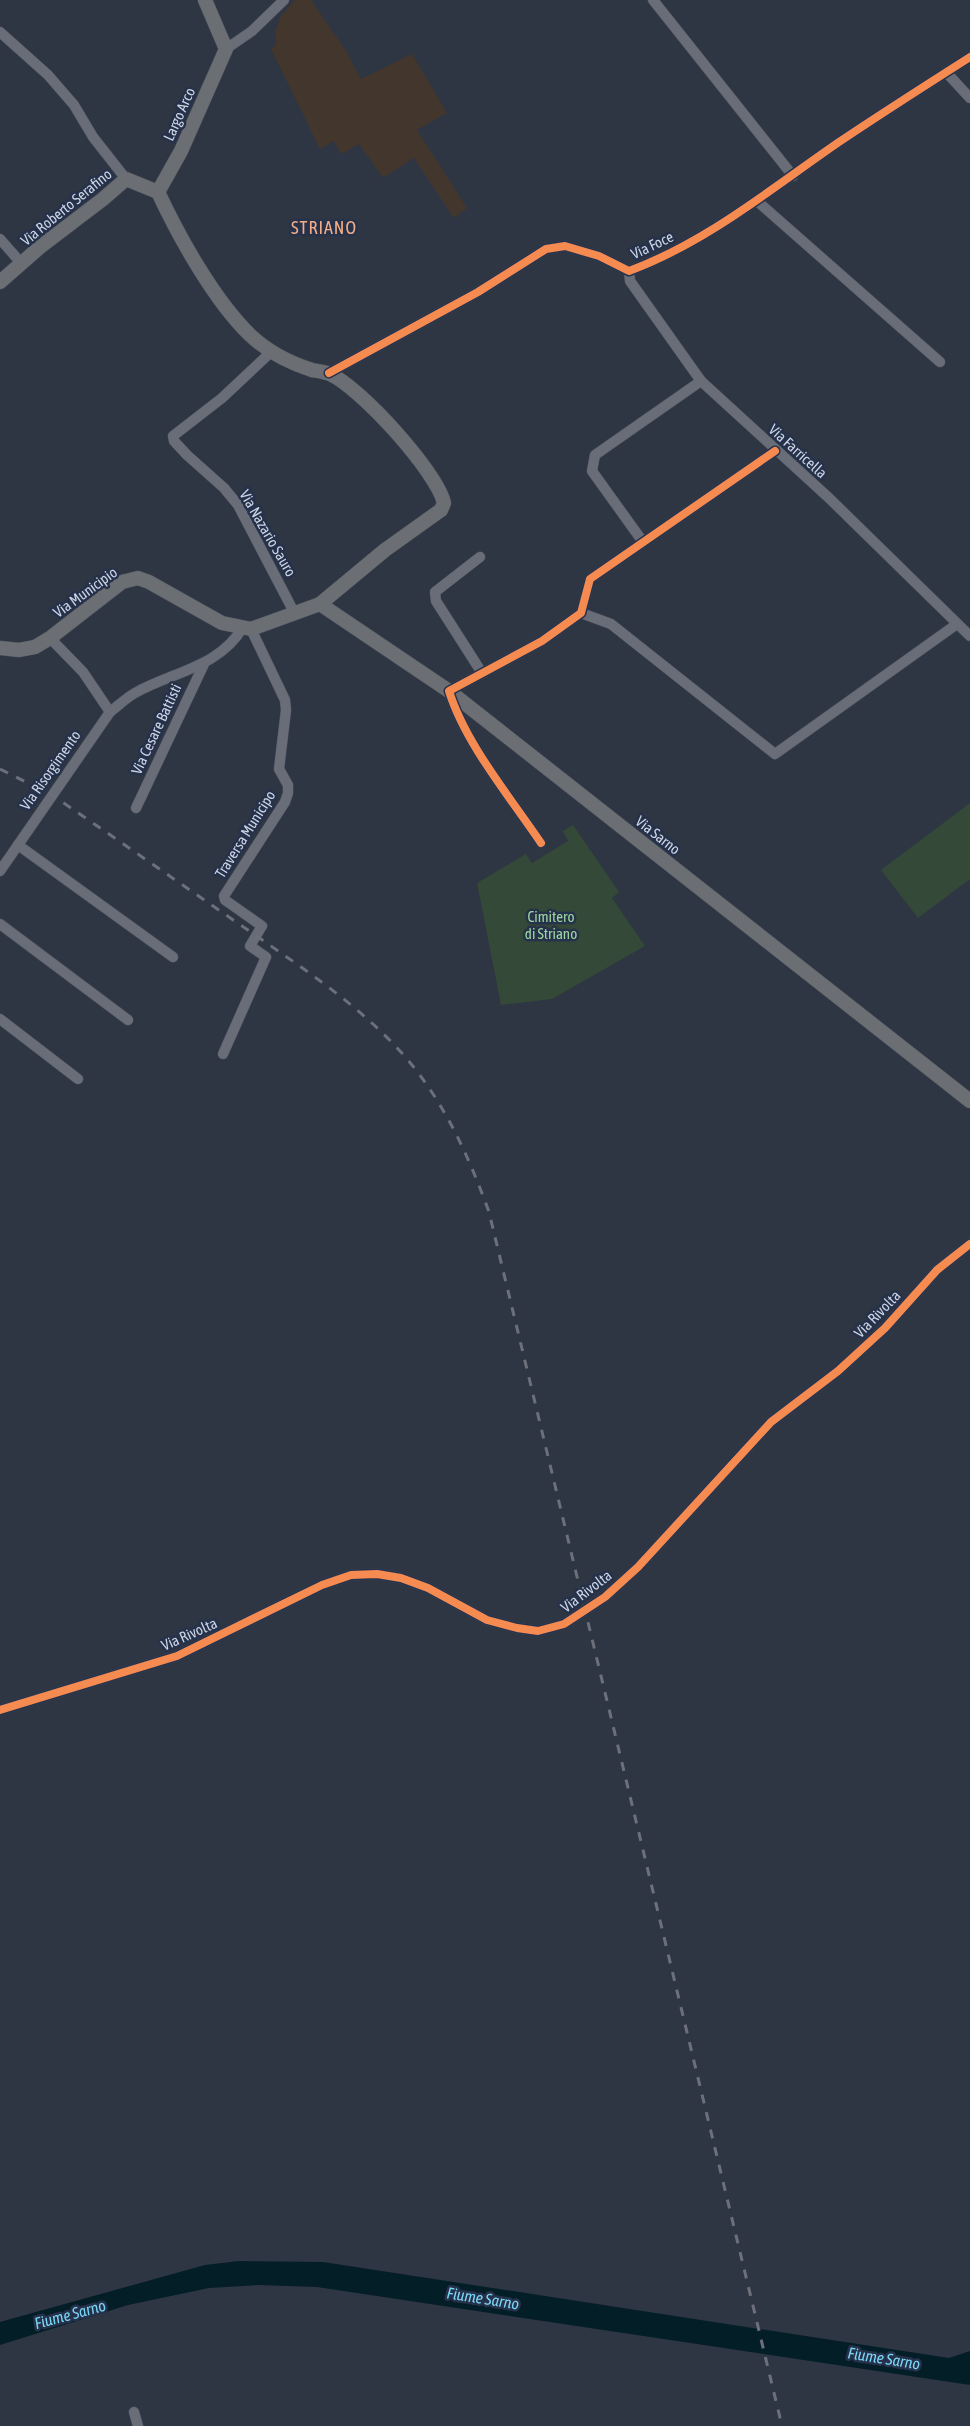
<svg xmlns="http://www.w3.org/2000/svg" width="970" height="2426" font-family="'Asap Condensed',sans-serif">
<style>
.education{fill:#43372d}
.green{fill:#344937}
.water{fill:#041e28}
.lines{fill:none;stroke-linecap:round;stroke-linejoin:round}
.street-casing{stroke:#4c525d;stroke-width:11}
.secondary-casing{stroke:#4c525d;stroke-width:15}
.street{stroke:#696d78;stroke-width:10}
.secondary{stroke:#6b6e73;stroke-width:14}
.rail{stroke:#6c707a;stroke-width:3;stroke-dasharray:9 9;stroke-linecap:butt}
.cycleway-casing{stroke:#26324b;stroke-width:11}
.cycleway{stroke:#f68b52;stroke-width:8}
.labels{text-anchor:middle;dominant-baseline:central;stroke-width:5;stroke-linejoin:round;paint-order:stroke}
.street-label{font-size:15px;fill:#cdd5e5;stroke:#26324b}
.park-label{font-size:15px;fill:#9ed79d;stroke:#26324b}
.water-label{font-size:16px;font-style:italic;fill:#7ad8f7;stroke:#26324b}
.quarter-label{font-size:18px;letter-spacing:1px;fill:#f4ad84;stroke:#26324b}
</style>
<rect width="100%" height="100%" fill="#2e3543"/>
<polygon class="education" points="295,0 311,0 346,51 361,79 412,54 447,113 417,130 467,208 454,218 414,158 383,178 359,144 341,154 334,141 320,149 271,49 276,45 276,30 280,17"/>
<g class="green">
<polygon points="970,803 970,879 918,918 881,870"/>
<polygon points="573,825 619,892 612,898 645,946 552,999 501,1005 477,883 526,854 532,863 568,841 563,831"/>
</g>
<polygon class="water" points="239,2261 323,2262 949,2358 970,2351 970,2385 317,2287 259,2285 209,2288 128,2305 0,2345 0,2322 205,2265"/>
<g class="lines">
<defs>
<g id="street">
<polyline points="653,0 793,176"/>
<polyline points="0,32 48,75 74,105 93,137 126,179"/>
<polyline points="226,49 252,31 284,0"/>
<polyline points="946,72 970,98"/>
<polyline points="757,201 940,362"/>
<polyline points="0,239 22,264"/>
<polyline points="629,271 630,281 701,381 829,498 970,636"/>
<polyline points="271,352 222,398 173,436 174,441 187,455 224,488 238,505 295,614"/>
<path d="M329,373L478,292L546,249L565,246L599,256L629,271C707,242 772,188 839,142C882,113 926,85 970,57"/>
<polyline points="643,542 592,471 595,455 701,381"/>
<polyline points="480,557 435,592 436,601 482,673"/>
<polyline points="581,613 611,624 775,754 957,624"/>
<polyline points="50,638 83,672 110,712"/>
<polyline points="136,808 204,664"/>
<path d="M541,843C510,797 465,743 449,691L542,641L581,613L590,579L775,451"/>
<polyline points="18,845 173,957"/>
<path d="M0,871L110,712C118,706 126,698 135,693C172,672 220,667 243,627"/>
<polyline points="0,924 128,1020"/>
<polyline points="0,1019 78,1079"/>
<polyline points="223,1054 266,957 250,946 262,926 225,900 224,896 285,802 288,793 288,785 279,769 286,710 285,700 251,629"/>
<polyline points="0,1710 177,1656 322,1585 351,1575 377,1574 401,1578 428,1588 487,1620 517,1628 538,1631 564,1624 605,1597 638,1567 771,1422 838,1371 885,1328 937,1270 970,1244"/>
<polyline points="134,2412 138,2426"/>
</g>
<g id="secondary">
<polyline points="158,192 181,151 226,49 205,0"/>
<polyline points="0,282 40,247 103,199 126,179 158,192"/>
<polyline points="320,604 449,691 970,1101"/>
<path d="M0,648L19,650L35,647L50,638L122,582L138,578L149,582L222,623L251,629L320,604L385,550L441,510L444,503C437,472 361,388 330,374C325,372 318,371 312,370C290,363 267,351 250,335C214,300 179,237 158,192"/>
</g>
</defs>
<use href="#street" class="street-casing"/>
<use href="#secondary" class="secondary-casing"/>
<use href="#street" class="street"/>
<use href="#secondary" class="secondary"/>
<path class="rail" d="M0,769L52,795L87,819C144,858 201,898 258,937C307,971 359,1006 400,1051C442,1097 468,1154 489,1212L782,2426"/>
<defs>
<g id="cycleway">
<path d="M329,373L478,292L546,249L565,246L599,256L629,271C707,242 772,188 839,142C882,113 926,85 970,57"/>
<path d="M541,843C510,797 465,743 449,691L542,641L581,613L590,579L775,451"/>
<polyline points="0,1710 177,1656 322,1585 351,1575 377,1574 401,1578 428,1588 487,1620 517,1628 538,1631 564,1624 605,1597 638,1567 771,1422 838,1371 885,1328 937,1270 970,1244"/>
</g>
</defs>
<use href="#cycleway" class="cycleway-casing"/>
<use href="#cycleway" class="cycleway"/>
</g>
<g class="labels">
<g class="street-label">
<text transform="translate(179 114) rotate(-66)">Largo Arco</text>
<text transform="translate(66 207) rotate(-39)">Via Roberto Serafino</text>
<text transform="translate(652 245) rotate(-25)">Via Foce</text>
<text transform="translate(798 451) rotate(42)">Via Farricella</text>
<text transform="translate(268 533) rotate(60)">Via Nazario Sauro</text>
<text transform="translate(85 592) rotate(-36)">Via Municipio</text>
<text transform="translate(156 729) rotate(-65)">Via Cesare Battisti</text>
<text transform="translate(50 770) rotate(-55)">Via Risorgimento</text>
<text transform="translate(245 834) rotate(-58)">Traversa Municipo</text>
<text transform="translate(658 835) rotate(38)">Via Sarno</text>
<text transform="translate(877 1314) rotate(-46)">Via Rivolta</text>
<text transform="translate(586 1591) rotate(-37)">Via Rivolta</text>
<text transform="translate(189 1634) rotate(-24)">Via Rivolta</text>
</g>
<g class="park-label">
<text x="551" y="916">Cimitero<tspan x="551" dy="17">di Striano</tspan></text>
</g>
<g class="water-label">
<text transform="translate(483 2298) rotate(9)">Fiume Sarno</text>
<text transform="translate(70 2314) rotate(-15)">Fiume Sarno</text>
<text transform="translate(884 2358) rotate(9)">Fiume Sarno</text>
</g>
<g class="quarter-label">
<text x="324" y="227">STRIANO</text>
</g>
</g>
</svg>
